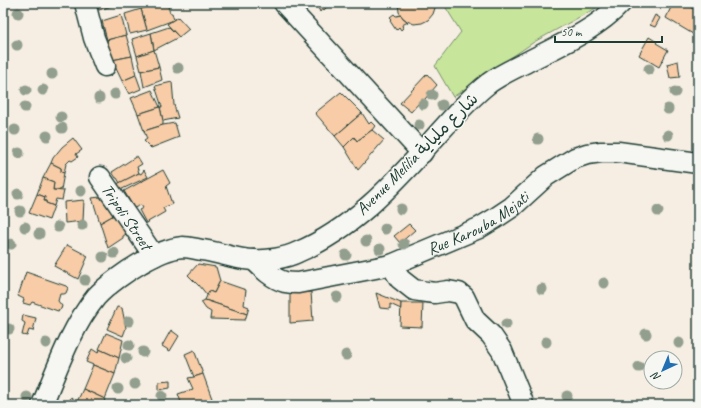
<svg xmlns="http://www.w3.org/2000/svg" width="701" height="408" font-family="Caveat,'Playpen Sans Arabic',sans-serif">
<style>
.green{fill:#c8e59c;stroke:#749168}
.building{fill:#f8cca7;stroke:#1f3d34}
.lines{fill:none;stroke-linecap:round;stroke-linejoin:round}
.minor-casing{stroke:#1f3d34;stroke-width:23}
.minor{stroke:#f6f6f2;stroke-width:20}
.tree{fill:#929f8e}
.labels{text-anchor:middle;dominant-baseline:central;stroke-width:3;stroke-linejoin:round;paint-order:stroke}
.street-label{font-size:17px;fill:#1f3d34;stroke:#f6f6f2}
</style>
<rect width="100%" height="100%" fill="#f6eee3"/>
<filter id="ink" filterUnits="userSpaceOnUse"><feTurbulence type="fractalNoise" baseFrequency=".025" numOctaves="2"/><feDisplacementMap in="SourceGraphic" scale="8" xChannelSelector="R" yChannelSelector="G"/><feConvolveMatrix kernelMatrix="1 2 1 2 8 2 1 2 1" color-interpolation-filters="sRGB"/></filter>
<g filter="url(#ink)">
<polygon class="green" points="443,3 605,3 534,42 453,97 435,66 461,32"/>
<g class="building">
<polygon points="97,3 121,3 99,10"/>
<polygon points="160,3 167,3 170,13 172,13 174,20 147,30 141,9"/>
<polygon points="316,3 329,3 327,4 328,6 323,11 322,9 320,12"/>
<polygon points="398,3 435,3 435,8 433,14 428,20 422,23 414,24 407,21 402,17 399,12"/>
<polygon points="673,3 685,3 698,11 698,37 666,18"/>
<polygon points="141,9 147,30 130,34 125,14"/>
<polygon points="394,14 396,16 401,15 403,18 408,22 402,25 403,28 401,30 399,27 396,30 390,21 392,19 390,17"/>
<polygon points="121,15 126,35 107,40 102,21"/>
<polygon points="655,15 660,18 655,27 650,25"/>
<polygon points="178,17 189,29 179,37 167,24"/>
<polygon points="169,27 179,37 154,50 151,33"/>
<polygon points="151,33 154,50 137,56 132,39"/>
<polygon points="126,35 132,56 112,60 107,40"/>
<polygon points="649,37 657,42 656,43 668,50 659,67 639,55"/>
<polygon points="154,50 159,67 141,71 137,56"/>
<polygon points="132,56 136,75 122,81 112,60"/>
<polygon points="678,61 680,77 670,78 667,64"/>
<polygon points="159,67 162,80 144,87 141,71"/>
<polygon points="427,74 437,85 419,106 418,104 411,112 400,103"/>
<polygon points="136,75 141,89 129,94 122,81"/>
<polygon points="172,82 174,105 178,118 163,121 160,107 162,107 155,86"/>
<polygon points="152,90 160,107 138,114 131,98"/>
<polygon points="341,92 362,113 335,136 315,113"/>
<polygon points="160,107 163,121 163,125 144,131 138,114"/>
<polygon points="362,113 369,124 371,122 375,126 372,130 357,141 354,137 344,147 335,136"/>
<polygon points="175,123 179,137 151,148 144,141 147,139 144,131 163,125"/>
<polygon points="372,130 384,140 358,170 344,147 354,137 357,141"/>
<polygon points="73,138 82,150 76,154 78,157 72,161 70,160 66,164 64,173 61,172 61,168 51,163 53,158 62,147"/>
<polygon points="137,156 142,164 137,167 139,173 120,183 117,178 116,178 112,172"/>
<polygon points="51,163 61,168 61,172 64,173 61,190 53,190 54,182 43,178"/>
<polygon points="144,170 148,177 120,190 117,184 139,173 141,174"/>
<polygon points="163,170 170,183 166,186 172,204 163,208 165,212 146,223 139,210 143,208 141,205 134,208 124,191"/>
<polygon points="43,178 54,182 53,190 64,191 62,200 56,199 54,206 46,203 46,201 44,201 45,197 37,194"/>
<polygon points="37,194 45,197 44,201 46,201 46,203 54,206 49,220 29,213"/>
<polygon points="100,197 114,215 100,223 92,198"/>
<polygon points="84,200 83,221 65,223 64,202"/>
<polygon points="114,215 128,233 123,236 123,238 108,248 100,223"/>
<polygon points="409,224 415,230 400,243 394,236"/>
<polygon points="67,245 88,256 78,279 54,266"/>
<polygon points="198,264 216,267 220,281 214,293 209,291 207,295 199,285 199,286 188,275"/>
<polygon points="26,272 66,286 68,288 66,293 64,294 60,294 58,301 62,306 61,309 58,311 55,310 32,302 30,305 23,303 24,299 18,296"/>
<polygon points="220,281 246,290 244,305 249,307 247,314 205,300 209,291 214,293"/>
<polygon points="311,292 313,321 290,323 290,293"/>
<polygon points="376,293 401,303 401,309 390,304 390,309 380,308"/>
<polygon points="205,300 247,314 245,320 210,319 211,312 206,309 201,302"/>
<polygon points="401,303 423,303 422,327 400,326"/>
<polygon points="117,307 122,308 126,328 123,336 107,329"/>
<polygon points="23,315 36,318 33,331 29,330 27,336 22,335 25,323 22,321"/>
<polygon points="171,330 179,336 170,351 162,346"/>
<polygon points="106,333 123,340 119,358 99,349"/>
<polygon points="92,349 98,353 99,349 119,358 115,374 86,362"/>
<polygon points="194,350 203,374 194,377 185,354"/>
<polygon points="93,365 115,374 105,399 83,389"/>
<polygon points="203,374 214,404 211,405 182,405 178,394 193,389 188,378 194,377"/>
<polygon points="170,381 170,388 159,390 159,382"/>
<polygon points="83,389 105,399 103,405 70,405 68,404 71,397 77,402"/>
</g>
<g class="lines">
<defs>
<g id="minor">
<polyline points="85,3 94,38 105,66"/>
<polyline points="284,3 422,153"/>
<path id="s1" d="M100,177L154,256"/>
<path id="s2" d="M254,260C263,269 273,279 285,282C290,283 294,283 298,283L391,265L479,228L494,219L512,207L546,176L562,166L575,158L587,154L601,152H618L698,163"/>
<polyline points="391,265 400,279 414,290 427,292 435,293 448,291 459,293 464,297 475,320 491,335 502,351 522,400 523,405"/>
<path d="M42,405C57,369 71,328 96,297C107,285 127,271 141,263C154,256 168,248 183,247C189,247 196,249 202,250C219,252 236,260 254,260C267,261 286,258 298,252C351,230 393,185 431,142C449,122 467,100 489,83C500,75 513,69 525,63C558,46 596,30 621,3"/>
</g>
</defs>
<use href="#minor" class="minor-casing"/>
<use href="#minor" class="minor"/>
</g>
<g class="tree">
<circle cx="18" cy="13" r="5.5"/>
<circle cx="17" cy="45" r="5.5"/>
<circle cx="178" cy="68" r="5.5"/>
<circle cx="649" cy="69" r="5.5"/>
<circle cx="52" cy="74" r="5.5"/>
<circle cx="26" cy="90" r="5.5"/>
<circle cx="43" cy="90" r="5.5"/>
<circle cx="675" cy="92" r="5.5"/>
<circle cx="115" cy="94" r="5.5"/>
<circle cx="432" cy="95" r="5.5"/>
<circle cx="99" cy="98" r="5.5"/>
<circle cx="423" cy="104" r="5.5"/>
<circle cx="442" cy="105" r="5.5"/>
<circle cx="25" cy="107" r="5.5"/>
<circle cx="668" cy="109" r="5.5"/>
<circle cx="61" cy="117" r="5.5"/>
<circle cx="419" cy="125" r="5.5"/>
<circle cx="62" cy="128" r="5.5"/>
<circle cx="15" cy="130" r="5.5"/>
<circle cx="668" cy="135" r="5.5"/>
<circle cx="47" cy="136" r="5.5"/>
<circle cx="538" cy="139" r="5.5"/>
<circle cx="19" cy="153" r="5.5"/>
<circle cx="81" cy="191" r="5.5"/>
<circle cx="18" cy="194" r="5.5"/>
<circle cx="401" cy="209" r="5.5"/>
<circle cx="20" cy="211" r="5.5"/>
<circle cx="658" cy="211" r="5.5"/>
<circle cx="82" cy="225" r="5.5"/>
<circle cx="25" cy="227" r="5.5"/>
<circle cx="58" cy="227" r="5.5"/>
<circle cx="385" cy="229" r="5.5"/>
<circle cx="39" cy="234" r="5.5"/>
<circle cx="366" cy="241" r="5.5"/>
<circle cx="11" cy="244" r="5.5"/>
<circle cx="404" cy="244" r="5.5"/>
<circle cx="380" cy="249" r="5.5"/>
<circle cx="114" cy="253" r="5.5"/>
<circle cx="346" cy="255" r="5.5"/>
<circle cx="103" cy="257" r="5.5"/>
<circle cx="85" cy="280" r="5.5"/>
<circle cx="604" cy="283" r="5.5"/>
<circle cx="542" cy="289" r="5.5"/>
<circle cx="337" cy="297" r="5.5"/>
<circle cx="129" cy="321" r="5.5"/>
<circle cx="506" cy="324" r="5.5"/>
<circle cx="9" cy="329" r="5.5"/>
<circle cx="646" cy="334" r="5.5"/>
<circle cx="546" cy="342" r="5.5"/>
<circle cx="46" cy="343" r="5.5"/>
<circle cx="679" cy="343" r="5.5"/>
<circle cx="129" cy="345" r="5.5"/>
<circle cx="143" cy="352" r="5.5"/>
<circle cx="346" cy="355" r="5.5"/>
<circle cx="126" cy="358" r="5.5"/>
<circle cx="639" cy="367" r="5.5"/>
<circle cx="135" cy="384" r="5.5"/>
<circle cx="118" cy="389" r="5.5"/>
<circle cx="162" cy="396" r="5.5"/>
<circle cx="567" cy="396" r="5.5"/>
<circle cx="27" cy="397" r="5.5"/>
</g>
</g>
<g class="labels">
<g class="street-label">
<text transform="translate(417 154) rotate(-45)">Avenue Melilia شارع ملياية</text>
<text stroke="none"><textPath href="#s1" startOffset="48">Tripoli Street</textPath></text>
<text stroke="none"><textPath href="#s2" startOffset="243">Rue Karouba Mejati</textPath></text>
</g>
</g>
<rect width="701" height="408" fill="none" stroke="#f6f6f2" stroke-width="16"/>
<rect x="8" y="8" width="685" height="392" fill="none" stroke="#1f3d34" stroke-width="1.5" filter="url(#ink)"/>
<g transform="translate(663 370) rotate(224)"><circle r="19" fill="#f6f6f2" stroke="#a0aca6"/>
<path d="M0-3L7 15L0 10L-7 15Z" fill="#1f6fb2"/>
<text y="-6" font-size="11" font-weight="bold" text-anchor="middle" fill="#1f3d34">N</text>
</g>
<path d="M555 36v6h107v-6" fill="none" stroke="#1f3d34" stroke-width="2"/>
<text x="561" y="36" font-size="12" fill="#1f3d34" stroke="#f6f6f2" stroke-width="3" paint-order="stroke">50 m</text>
</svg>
